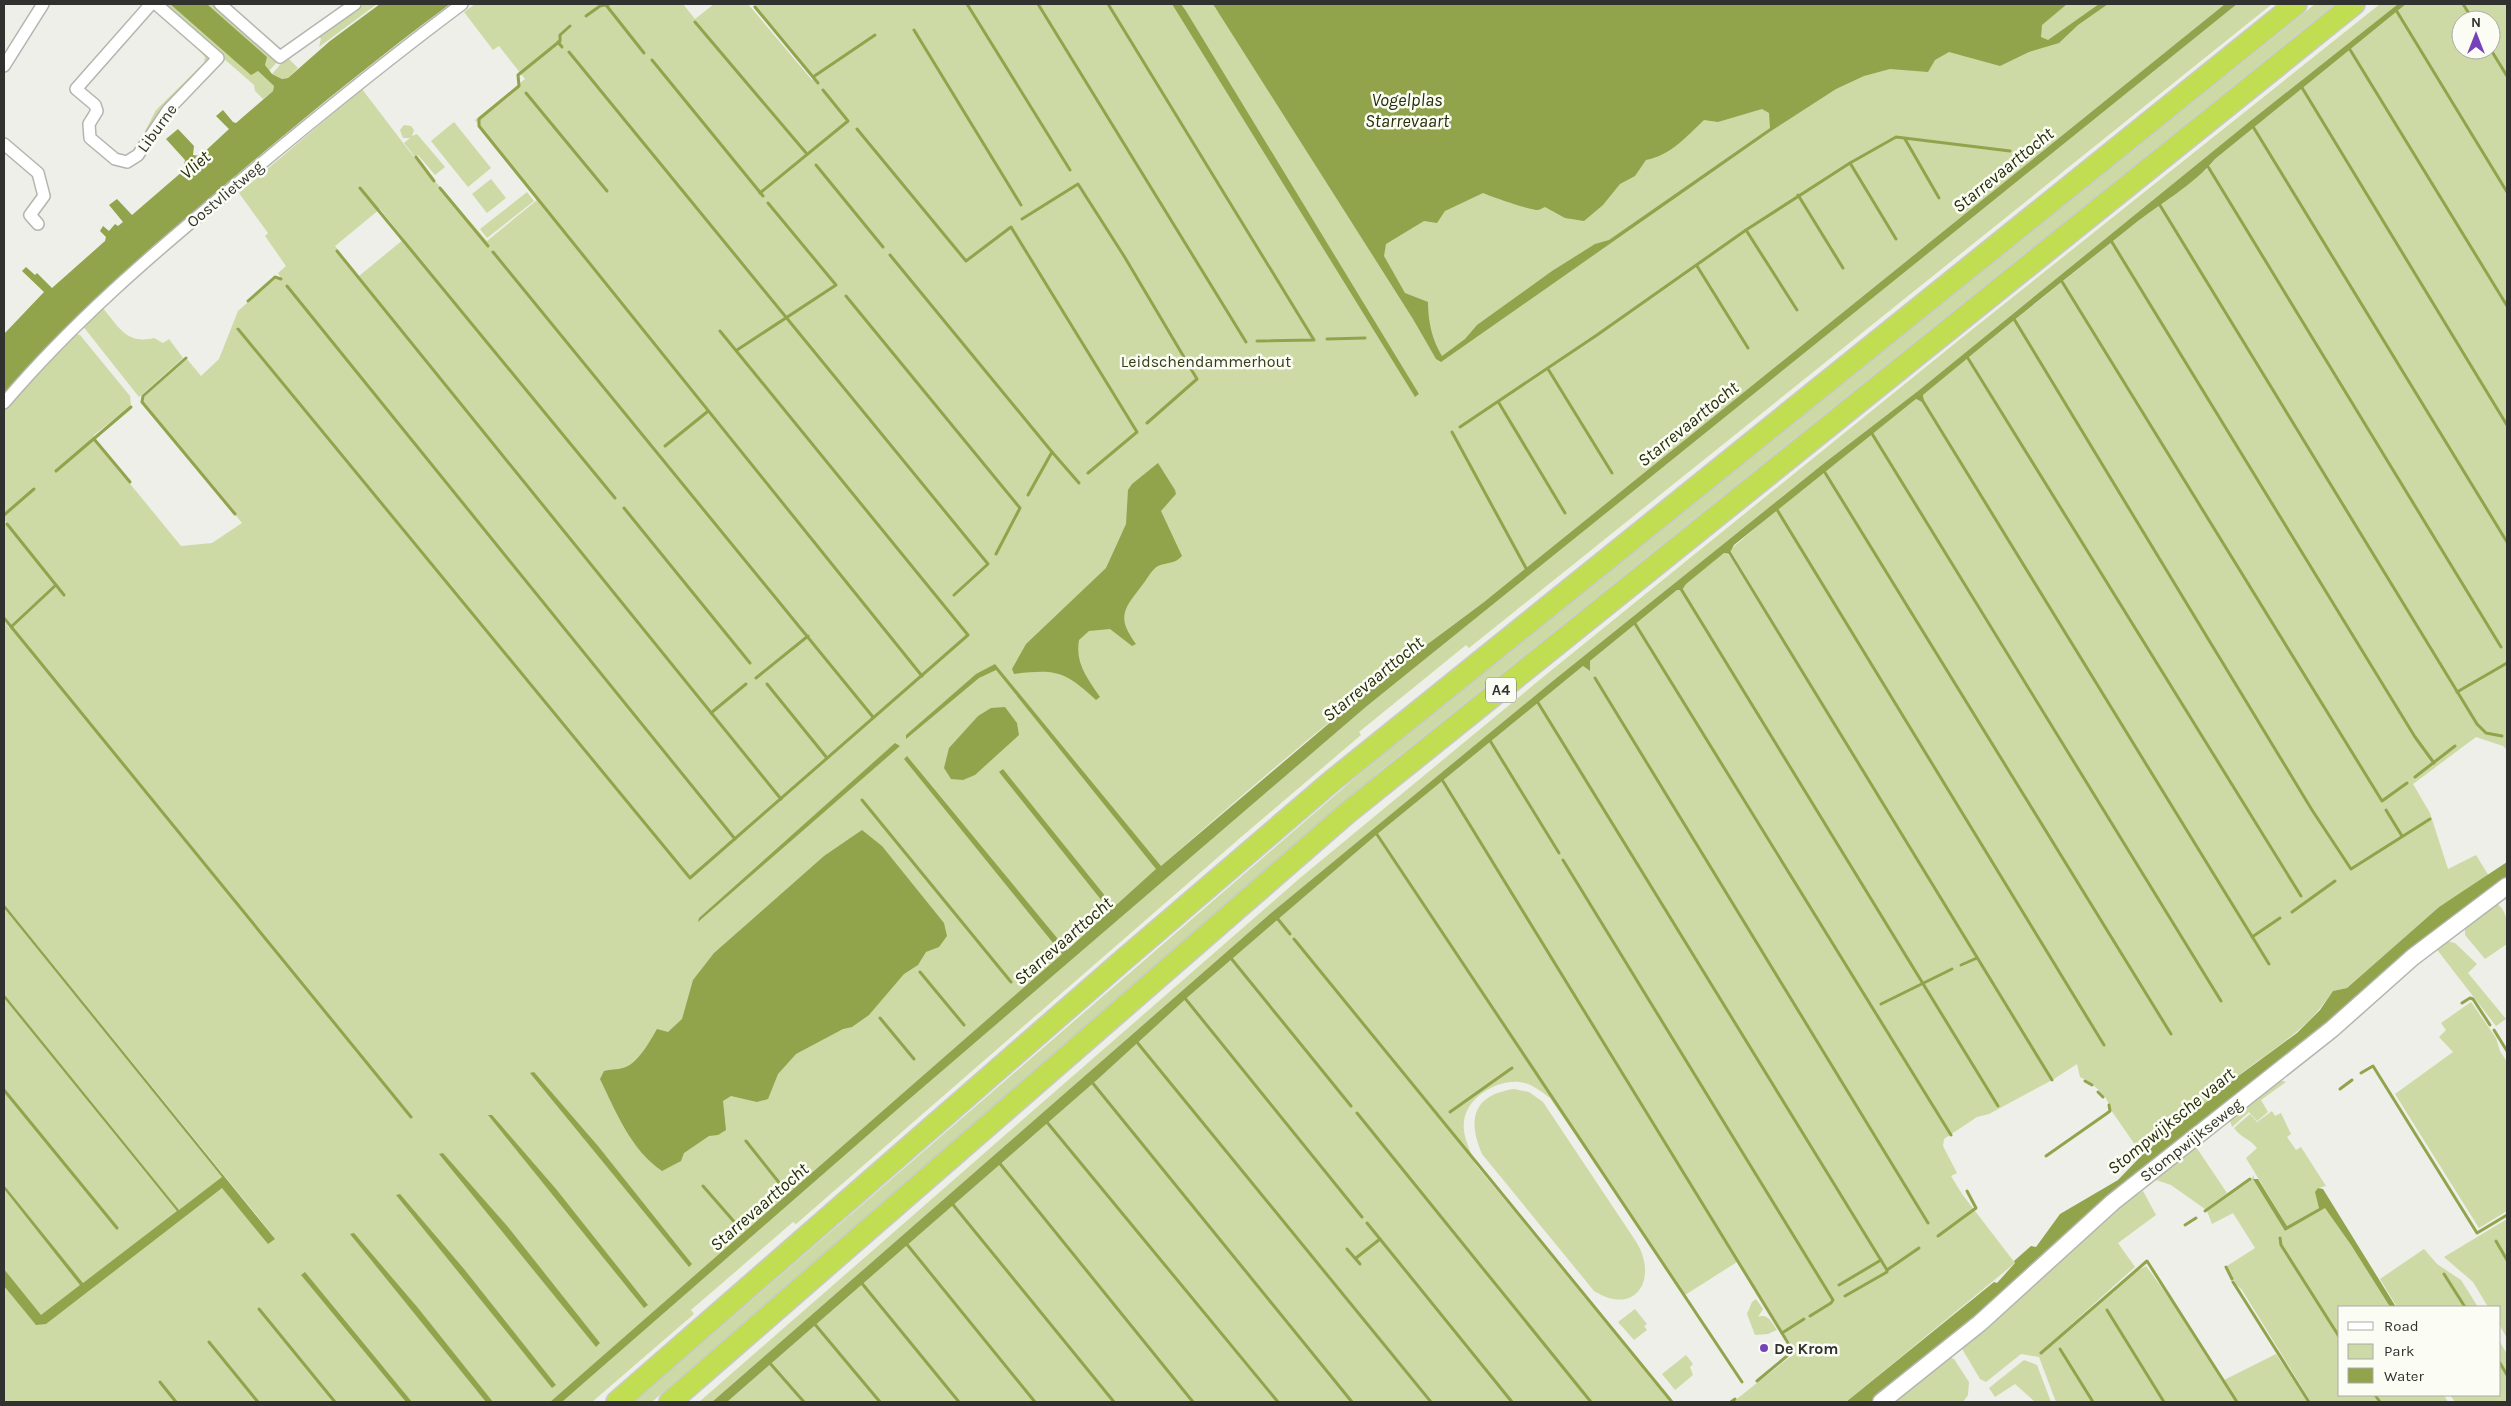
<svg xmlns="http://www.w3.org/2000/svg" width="2511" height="1406" font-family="Karla,sans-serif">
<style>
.green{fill:#cddaa6;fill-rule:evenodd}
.water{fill:#91a44c;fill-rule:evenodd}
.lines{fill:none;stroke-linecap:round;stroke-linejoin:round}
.stream{stroke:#91a44c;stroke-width:3}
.street-casing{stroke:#b3b5ae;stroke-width:14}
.secondary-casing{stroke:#b3b5ae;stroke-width:19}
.highway-casing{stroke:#c9cac9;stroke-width:24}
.street{stroke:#fff;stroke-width:11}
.secondary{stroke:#fff;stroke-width:16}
.highway{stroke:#c1dd51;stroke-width:21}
.poi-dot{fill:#7542b9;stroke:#fbfdf5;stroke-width:2}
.labels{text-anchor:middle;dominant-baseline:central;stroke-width:5;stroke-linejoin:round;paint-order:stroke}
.shield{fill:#fbfdf5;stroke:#6e6f6a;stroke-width:1}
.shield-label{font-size:15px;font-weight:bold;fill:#31322f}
.street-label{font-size:16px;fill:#31322f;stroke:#fbfdf5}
.park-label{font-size:16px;fill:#353d18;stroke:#fbfdf5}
.poi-label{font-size:16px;font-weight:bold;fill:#31322f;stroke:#fbfdf5;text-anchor:start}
.water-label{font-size:18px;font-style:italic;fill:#262d07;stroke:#fbfdf5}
</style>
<rect width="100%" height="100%" fill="#edefe8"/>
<g class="green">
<polygon points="161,4 170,4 251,74 258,71 274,86 273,91 263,99 255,91 254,85"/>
<polygon points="207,4 214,4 277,59 278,61 269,71 265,65 266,57"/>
<polygon points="364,4 377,4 319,47 321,39 317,33"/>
<path d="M475,4H683L695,19L714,4H748L812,80L814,78L753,4H2225L1484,602C1320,721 1171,858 1020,991C864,1129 707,1266 550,1402H4V1271L40,1315L4,1269V1189L80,1284L82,1282L4,1185V998L175,1209L4,994V908L220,1174L275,1238L4,904V621L10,629L58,585L4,520V409L22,386L75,334L80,335L130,396L131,406L94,435L92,441H95L181,546L212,543L242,523L143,402L144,397L187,359L201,376L219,359L238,311L275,278L282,280L278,273L286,266L265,236L268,233L239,193L362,89L410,152L487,241L537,200L475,120L525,79L499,46L493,50L464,12ZM380,209L404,239L359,276L335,246ZM238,327L463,604L237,330Z"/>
<polygon points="2237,4 2272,4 1504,620 1469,648 1466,645 1359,732 1361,735 1240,838 796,1224 793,1222 691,1310 694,1314 592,1402 562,1402 899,1108 1367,706"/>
<polygon points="2315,4 2335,4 1379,772 652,1402 634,1402 1356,777 1521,641"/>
<polygon points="2380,4 2398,4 2249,122 1918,391 1823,464 1554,680 1271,913 712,1402 699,1402 1300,878 1548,673 1964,336"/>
<path d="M2406,4H2507V750L2503,746L2476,737L2413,784L2430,813L2448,869L2476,855L2489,876L2439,907L2347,988L2333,991C2305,1033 2274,1047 2237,1077C2205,1103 2174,1129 2142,1155L2111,1110C2109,1097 2093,1083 2080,1077L2077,1064L2054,1079L1989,1114L1977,1117L1944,1139L1943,1146L1957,1173L1951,1176L1962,1194L2015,1263L1846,1402H1733L1796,1352L1737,1262L1685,1295L1550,1098C1540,1091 1531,1083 1519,1082C1496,1080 1466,1098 1464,1122C1462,1136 1471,1151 1475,1164L1672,1402H1433L1251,1182L1429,1402H727L1098,1079L1189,996L1375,836L1583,666L1590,671V661L1677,590H1682L1685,584L1724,553L1729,555L1918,860L1730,550L1781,506L1916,399L1922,402L2093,678L1924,401L1923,395L1967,358L2194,724L1969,357L2155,207L2207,169L2215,159ZM2461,20H2491V50H2461Z"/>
<polygon points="197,44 208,55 208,62 139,143 156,110 204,63 205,57 195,46"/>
<polygon points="287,57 298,68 288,78 282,79 272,74"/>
<polygon points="454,122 491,168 468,187 431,141"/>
<polygon points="404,125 411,126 414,130 412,136 417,134 445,167 435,175 418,155 415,157 404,143 410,138 403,138 400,130"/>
<polygon points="491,179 506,198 487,213 472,194"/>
<polygon points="527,192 534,201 487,238 480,229"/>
<path d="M101,306C118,325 125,345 154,338L163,343L169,339L183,358L139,397L82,325Z"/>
<polygon points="4,522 55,585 12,626 4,616"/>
<path d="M2494,902C2510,910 2507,929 2507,944L2485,959L2465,935V923Z"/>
<polygon points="2443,940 2455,943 2477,964 2468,973 2506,1019 2496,1026 2435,947"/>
<polygon points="2471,1002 2496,1038 2500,1051 2507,1062 2507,1211 2479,1228 2395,1094 2453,1052 2439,1037 2446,1030 2441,1023"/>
<polygon points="2277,1079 2286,1082 2261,1100 2268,1112 2257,1121 2249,1112 2232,1127 2229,1117"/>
<path d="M1514,1089L1529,1092L1543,1102L1637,1243C1659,1282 1633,1316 1594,1291L1482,1154C1467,1119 1473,1095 1514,1089Z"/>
<path d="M2272,1111L2275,1116L2281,1113L2291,1134L2287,1137L2296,1150L2301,1147L2326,1186L2318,1188L2319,1208L2287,1226L2246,1158L2257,1148C2250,1139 2240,1137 2234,1128L2250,1114L2257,1122Z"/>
<polygon points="2196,1147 2227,1193 2205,1209 2171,1185 2153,1179"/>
<polygon points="2254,1175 2254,1179 2285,1231 2325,1207 2351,1245 2390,1307 2340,1307 2340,1395 2444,1395 2448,1402 2311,1402 2242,1290 2236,1284 2227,1266 2255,1248 2233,1213 2212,1224 2207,1211 2250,1181"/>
<polygon points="2143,1191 2156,1215 2118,1243 2135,1267 2038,1354 2137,1271 2146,1266 2170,1299 2222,1381 2276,1354 2308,1402 2056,1402 2039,1357 2021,1354 1986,1382 1980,1379 1961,1347 2118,1206"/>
<polygon points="2507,1219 2507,1338 2500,1326 2500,1307 2488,1307 2473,1282 2444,1257"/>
<polygon points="2424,1249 2437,1264 2461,1280 2478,1307 2397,1307 2380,1279"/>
<path d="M1756,1299L1763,1309L1758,1317C1768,1313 1772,1323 1777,1330L1768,1334L1755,1335L1747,1314L1752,1302Z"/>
<polygon points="1635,1309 1647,1324 1644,1326 1647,1330 1634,1340 1618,1322"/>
<polygon points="2500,1342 2507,1354 2507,1402 2455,1402 2450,1395 2500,1395"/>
<polygon points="1686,1355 1693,1364 1690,1367 1693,1375 1675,1390 1662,1374"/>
<polygon points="1949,1357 1954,1359 1969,1382 1968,1395 1963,1402 1893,1402"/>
<polygon points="2024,1360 2037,1365 2051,1402 2035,1402 2015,1384 1995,1397 1989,1388"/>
</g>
<g class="water">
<path d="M170,4H207L267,57L265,65L272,74L282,79L288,78L330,41L380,4H450C361,70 276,141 192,213C126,271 61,327 4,393V334L44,292L22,271L26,267L35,275L37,273L52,288L105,241L106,237L100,231L103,226L109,231L115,224L118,226L123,222L109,205L117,199L132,215L183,171L185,160L166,139L178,129L194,146L193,155L200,156L229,129L216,116L223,110L233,122L236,123L273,91L274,86L258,71L251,75Z"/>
<polygon points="1172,4 1181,4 1186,11 1408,376 1419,394 1415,397"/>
<path d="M1213,4H2067L2042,25L2041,37L2048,40L2099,4H2108L2078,25L2059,43L2029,52L2000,66L1949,52L1935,60L1928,72L1890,69L1864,76L1836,89L1771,131L1441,362L1436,359L1413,319ZM1762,109L1769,113L1770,128L1609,240L1595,244L1552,271L1477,325L1465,339L1442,356C1432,340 1428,321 1428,302L1405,293L1384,256L1386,244L1424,221L1437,223L1445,211L1483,193C1489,196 1530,210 1537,210C1540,210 1542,208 1545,207L1565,218L1584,221L1603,205L1620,184L1635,176L1646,160C1671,155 1686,137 1704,120L1718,122Z"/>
<polygon points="2225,4 2237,4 1367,706 899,1108 562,1402 550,1402 1062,954 904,759 907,756 1067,950 1110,911 999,772 1003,769 1114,907 1156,869 996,670 979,678 906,739 906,735 976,674 995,664 1161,866 1386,675 1484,602"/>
<path d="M2398,4H2406L2215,159C2194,185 2159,204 2133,225C2063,281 1992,337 1923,395L1924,401L1922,402L1916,399L1734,545L1729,554L1724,553L1686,584L1682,590H1677L1590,661V671L1583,666L1375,836L1189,996L1098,1079L727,1402H712L1271,913L1554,680L1823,464L1918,391L2249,122Z"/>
<path d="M1158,463L1175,490L1176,494L1161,511L1182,556C1175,564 1167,562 1158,566C1152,569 1147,579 1143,584C1125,608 1115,616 1136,644L1132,646L1110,629L1089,631L1079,640C1075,663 1087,678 1100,697L1096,700C1064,671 1057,669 1014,674L1012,669L1026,644L1106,568L1126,524L1128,490L1132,484Z"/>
<polygon points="1005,707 1017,723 1019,735 975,775 963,780 951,779 944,768 949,748 978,716 991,708"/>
<polygon points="895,743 900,746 698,922 699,918"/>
<path d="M862,830L882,846L944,923L947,936L939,947L926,952L918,965L904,974L869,1015L852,1027L843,1029L796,1054L778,1074L768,1099L757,1102L731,1096L723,1101L726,1130L718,1135L709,1136L684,1153L681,1161L662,1171C631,1150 616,1112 600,1079L604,1071C610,1069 617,1070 623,1068C638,1064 650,1041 657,1029L668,1032L682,1019L693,980L714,953L824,856Z"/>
<polygon points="2507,862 2507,880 1874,1402 1846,1402 1994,1282 1997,1283 2015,1263 2014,1261 2031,1246 2036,1247 2060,1214 2118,1180 2142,1155 2237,1077 2297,1033 2320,1010 2333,991 2347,988 2439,907"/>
<polygon points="4,904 275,1239 268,1244 222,1188 46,1324 36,1325 4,1286 4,1269 41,1315 80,1285 4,1189 4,1185 83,1283 177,1211 4,998 4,994 179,1210 222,1177 4,908"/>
<polygon points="534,1072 598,1146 692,1264 689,1267 530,1073"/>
<polygon points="488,1115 492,1115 556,1189 648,1305 644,1308"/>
<polygon points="443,1153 508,1227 600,1343 596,1347 439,1154"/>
<polygon points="2253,1179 2258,1179 2287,1226 2319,1208 2315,1192 2318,1188 2323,1189 2396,1307 2390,1307 2351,1245 2325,1208 2285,1231"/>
<polygon points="400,1194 464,1269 556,1385 552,1388 396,1195"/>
<polygon points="354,1233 418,1308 493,1402 486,1402 350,1234"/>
<polygon points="305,1272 412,1402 406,1402 301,1275"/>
</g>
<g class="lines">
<g class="stream">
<polyline points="967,4 1070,170"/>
<polyline points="1038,4 1246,342"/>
<polyline points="1108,4 1314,340 1257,341"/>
<polyline points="2463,4 2473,20"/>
<polyline points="606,5 644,53"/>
<polyline points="755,7 818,83"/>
<polyline points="2396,10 2507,192"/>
<polyline points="586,16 600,6 609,4"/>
<polyline points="695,22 807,154"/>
<polyline points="570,26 560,35 560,41 518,75 519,86 479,119 479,126 922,676"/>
<polyline points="914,30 1021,205"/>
<polyline points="558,42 562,47"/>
<polyline points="2349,48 2507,306"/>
<polyline points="2491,50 2507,76"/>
<polyline points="569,52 988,564 954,595"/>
<polyline points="652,60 763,196"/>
<polyline points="813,77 875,35"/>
<polyline points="2301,86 2507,425"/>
<polyline points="526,93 607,191"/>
<polyline points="2252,125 2507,542"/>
<polyline points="857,129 966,261 1011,227 1137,432 1088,473"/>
<polyline points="1905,139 1939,198"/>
<polyline points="416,157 434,181"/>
<polyline points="1850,163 1896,239"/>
<polyline points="816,165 883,247"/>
<polyline points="2207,165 2501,647"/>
<polyline points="360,188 615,498"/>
<polyline points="440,188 488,246"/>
<polyline points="760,193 848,121 823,90"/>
<polyline points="1798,195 1843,268"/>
<polyline points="2158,202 2477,724 2486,733 2502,736"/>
<polyline points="1022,219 1078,184 1124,256 1197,379 1147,423"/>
<polyline points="1746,230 1797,310"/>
<polyline points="2110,239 2415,737 2434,763"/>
<polyline points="337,251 781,799"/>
<polyline points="493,252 873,717"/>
<polyline points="890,255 1052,452"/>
<polyline points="1697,266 1748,348"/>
<polyline points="2061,280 2382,801 2407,783"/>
<polyline points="287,286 735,839"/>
<polyline points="846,296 1020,508 996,554"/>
<polyline points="248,301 275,277 281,279"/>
<polyline points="2014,319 2312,810 2351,869 2430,819"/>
<polyline points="238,329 690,878 968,635 720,331"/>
<polyline points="1327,339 1365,338"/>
<polyline points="737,350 836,285 768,203"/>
<polyline points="1966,355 2301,896"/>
<polyline points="186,358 143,396 142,402 235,514"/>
<polyline points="1548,369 1612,473"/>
<polyline points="1921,398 2269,964"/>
<polyline points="1499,403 1565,513"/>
<polyline points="1460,427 1597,335 1746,230 1850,163 1896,137 2010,151"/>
<polyline points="1452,432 1527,570"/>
<polyline points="1871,432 2221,1001"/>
<polyline points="94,439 130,482"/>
<polyline points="665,446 707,412"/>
<polyline points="56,471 131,407"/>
<polyline points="1824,471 2171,1034"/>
<polyline points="1028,495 1052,452 1079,483"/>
<polyline points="624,508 750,663"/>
<polyline points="1776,508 2104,1045"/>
<polyline points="4,515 34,489"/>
<polyline points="7,524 64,595"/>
<polyline points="1728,550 2052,1080"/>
<polyline points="1681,589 1998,1106"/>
<polyline points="4,618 411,1117"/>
<polyline points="1634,622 1951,1135"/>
<polyline points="11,627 56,585"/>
<polyline points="756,678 808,636"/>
<polyline points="1595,678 1928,1223"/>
<polyline points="767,684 827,758"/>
<polyline points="2457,692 2507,663"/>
<polyline points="1537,701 1887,1270 1919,1248"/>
<polyline points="711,713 746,684"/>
<polyline points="1489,739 1559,853"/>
<polyline points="2415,777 2455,746"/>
<polyline points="1441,778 1793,1351 1757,1381"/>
<polyline points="862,800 1011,982"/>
<polyline points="2386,810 2402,836"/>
<polyline points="1376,833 1742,1382"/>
<polyline points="1563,860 1833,1300 1831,1303 1810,1316"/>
<polyline points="2292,912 2335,881"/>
<polyline points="1277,918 1290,934"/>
<polyline points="2252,937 2280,918"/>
<polyline points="1294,939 1672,1402"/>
<polyline points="1230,957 1351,1106"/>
<polyline points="1961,965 1977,958"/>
<polyline points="920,972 964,1025"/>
<polyline points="1184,997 1362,1217"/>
<polyline points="2462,1003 2470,998 2473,999 2490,1025"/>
<polyline points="1881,1004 1952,969"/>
<polyline points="880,1018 914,1059"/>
<polyline points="2494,1030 2507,1051"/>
<polyline points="1136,1041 1431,1402"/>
<polyline points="2361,1073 2373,1066 2477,1233 2507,1215"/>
<polyline points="1091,1081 1352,1402"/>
<polyline points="2085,1081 2092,1085"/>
<polyline points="2340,1089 2352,1080"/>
<polyline points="4,1090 117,1228"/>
<polyline points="2098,1092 2103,1097"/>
<polyline points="1450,1112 1512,1068"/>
<polyline points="1357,1113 1591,1402"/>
<polyline points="1046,1121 1278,1402"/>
<polyline points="746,1141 781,1185"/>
<polyline points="2046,1156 2106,1114 2110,1111 2109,1105"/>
<polyline points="997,1160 1193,1402"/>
<polyline points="703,1186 737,1225"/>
<polyline points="950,1201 1114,1402"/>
<polyline points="2205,1211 2250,1179"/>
<polyline points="1367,1223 1512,1402"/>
<polyline points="2185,1225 2196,1218"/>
<polyline points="1938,1236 1976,1208 1967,1191"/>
<polyline points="2280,1238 2281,1245 2340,1338"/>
<polyline points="2496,1241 2507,1260"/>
<polyline points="905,1242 1035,1402"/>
<polyline points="1347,1249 1360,1264"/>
<polyline points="1356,1258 1380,1239"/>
<polyline points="2226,1267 2232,1279"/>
<polyline points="2444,1274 2465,1307"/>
<polyline points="860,1281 959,1402"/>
<polyline points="2233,1282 2309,1402"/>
<polyline points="1839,1285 1881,1260"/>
<polyline points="1845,1296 1887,1272 1887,1270"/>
<polyline points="259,1309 335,1402"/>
<polyline points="2107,1310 2164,1402"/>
<polyline points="813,1322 880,1402"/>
<polyline points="1782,1333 1804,1319"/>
<polyline points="209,1342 258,1402"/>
<polyline points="2060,1349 2093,1402"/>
<polyline points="2041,1353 2147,1261 2237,1402"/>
<polyline points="768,1361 804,1402"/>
<polyline points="2500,1363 2507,1375"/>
<polyline points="160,1382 176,1402"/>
<polyline points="2375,1395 2380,1402"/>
<polyline points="1731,1402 1735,1399"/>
</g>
<defs>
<g id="street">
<polyline points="151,4 76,89 95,105 97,111 89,124 90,138 115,159 127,162 138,155 168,110 218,58 156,4"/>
<polyline points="220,4 280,57 355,4"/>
<polyline points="4,66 43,4"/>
<polyline points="4,144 38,173 44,196 30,215 38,224"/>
<path d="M4,403C72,323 151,255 232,188C307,125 383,63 462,4"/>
</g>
<polyline id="secondary" points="1881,1402 1980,1323 2113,1202 2332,1029 2413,957 2507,886"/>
<g id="highway">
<polyline points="617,1402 1121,962 1332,781 2296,4"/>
<polyline points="670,1402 1346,814 2354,4"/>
</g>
</defs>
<use href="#street" class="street-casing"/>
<use href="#secondary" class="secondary-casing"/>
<use href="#highway" class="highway-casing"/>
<use href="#street" class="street"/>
<use href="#secondary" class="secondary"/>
<use href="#highway" class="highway"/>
</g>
<circle class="poi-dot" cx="1764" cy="1348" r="5"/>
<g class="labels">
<rect class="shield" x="1486" y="677.5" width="30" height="25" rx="4"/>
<g class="shield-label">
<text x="1501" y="690">A4</text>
</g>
<g class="street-label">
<text transform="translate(157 128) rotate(-54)">Liburne</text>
<text transform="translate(225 194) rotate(-40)">Oostvlietweg</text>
<text transform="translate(2191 1140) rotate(-38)">Stompwijkseweg</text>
</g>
<g class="park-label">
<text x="1206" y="361">Leidschendammerhout</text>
</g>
<g class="poi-label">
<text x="1774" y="1348">De Krom</text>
</g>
<g class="water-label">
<text x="1407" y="100">Vogelplas<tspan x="1407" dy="21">Starrevaart</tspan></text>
<text transform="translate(195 165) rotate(-41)">Vliet</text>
<text transform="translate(2003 170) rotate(-39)">Starrevaarttocht</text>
<text transform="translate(1688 424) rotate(-39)">Starrevaarttocht</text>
<text transform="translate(1373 679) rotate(-39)">Starrevaarttocht</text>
<text transform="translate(1063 941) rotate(-41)">Starrevaarttocht</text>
<text transform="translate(2171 1121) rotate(-39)">Stompwijksche vaart</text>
<text transform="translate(759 1207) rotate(-41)">Starrevaarttocht</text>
</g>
</g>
<rect width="2511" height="1406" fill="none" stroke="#31322f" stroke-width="10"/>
<rect x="2338" y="1306" width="162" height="90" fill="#fbfdf5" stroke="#aaaca6"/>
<rect x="2348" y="1322" width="25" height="8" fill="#ffffff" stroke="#aaaca6"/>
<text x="2384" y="1331" font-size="15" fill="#31322f">Road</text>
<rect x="2348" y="1344" width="25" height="15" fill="#cddaa6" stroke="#aaaca6"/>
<text x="2384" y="1356" font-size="15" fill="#31322f">Park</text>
<rect x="2348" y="1368" width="25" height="15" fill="#91a44c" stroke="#aaaca6"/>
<text x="2384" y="1381" font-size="15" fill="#31322f">Water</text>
<g transform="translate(2476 35)"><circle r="24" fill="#fbfdf5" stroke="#aaaca6"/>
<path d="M0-4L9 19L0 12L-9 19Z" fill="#7542b9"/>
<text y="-8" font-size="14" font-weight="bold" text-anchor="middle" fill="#31322f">N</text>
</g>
</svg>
